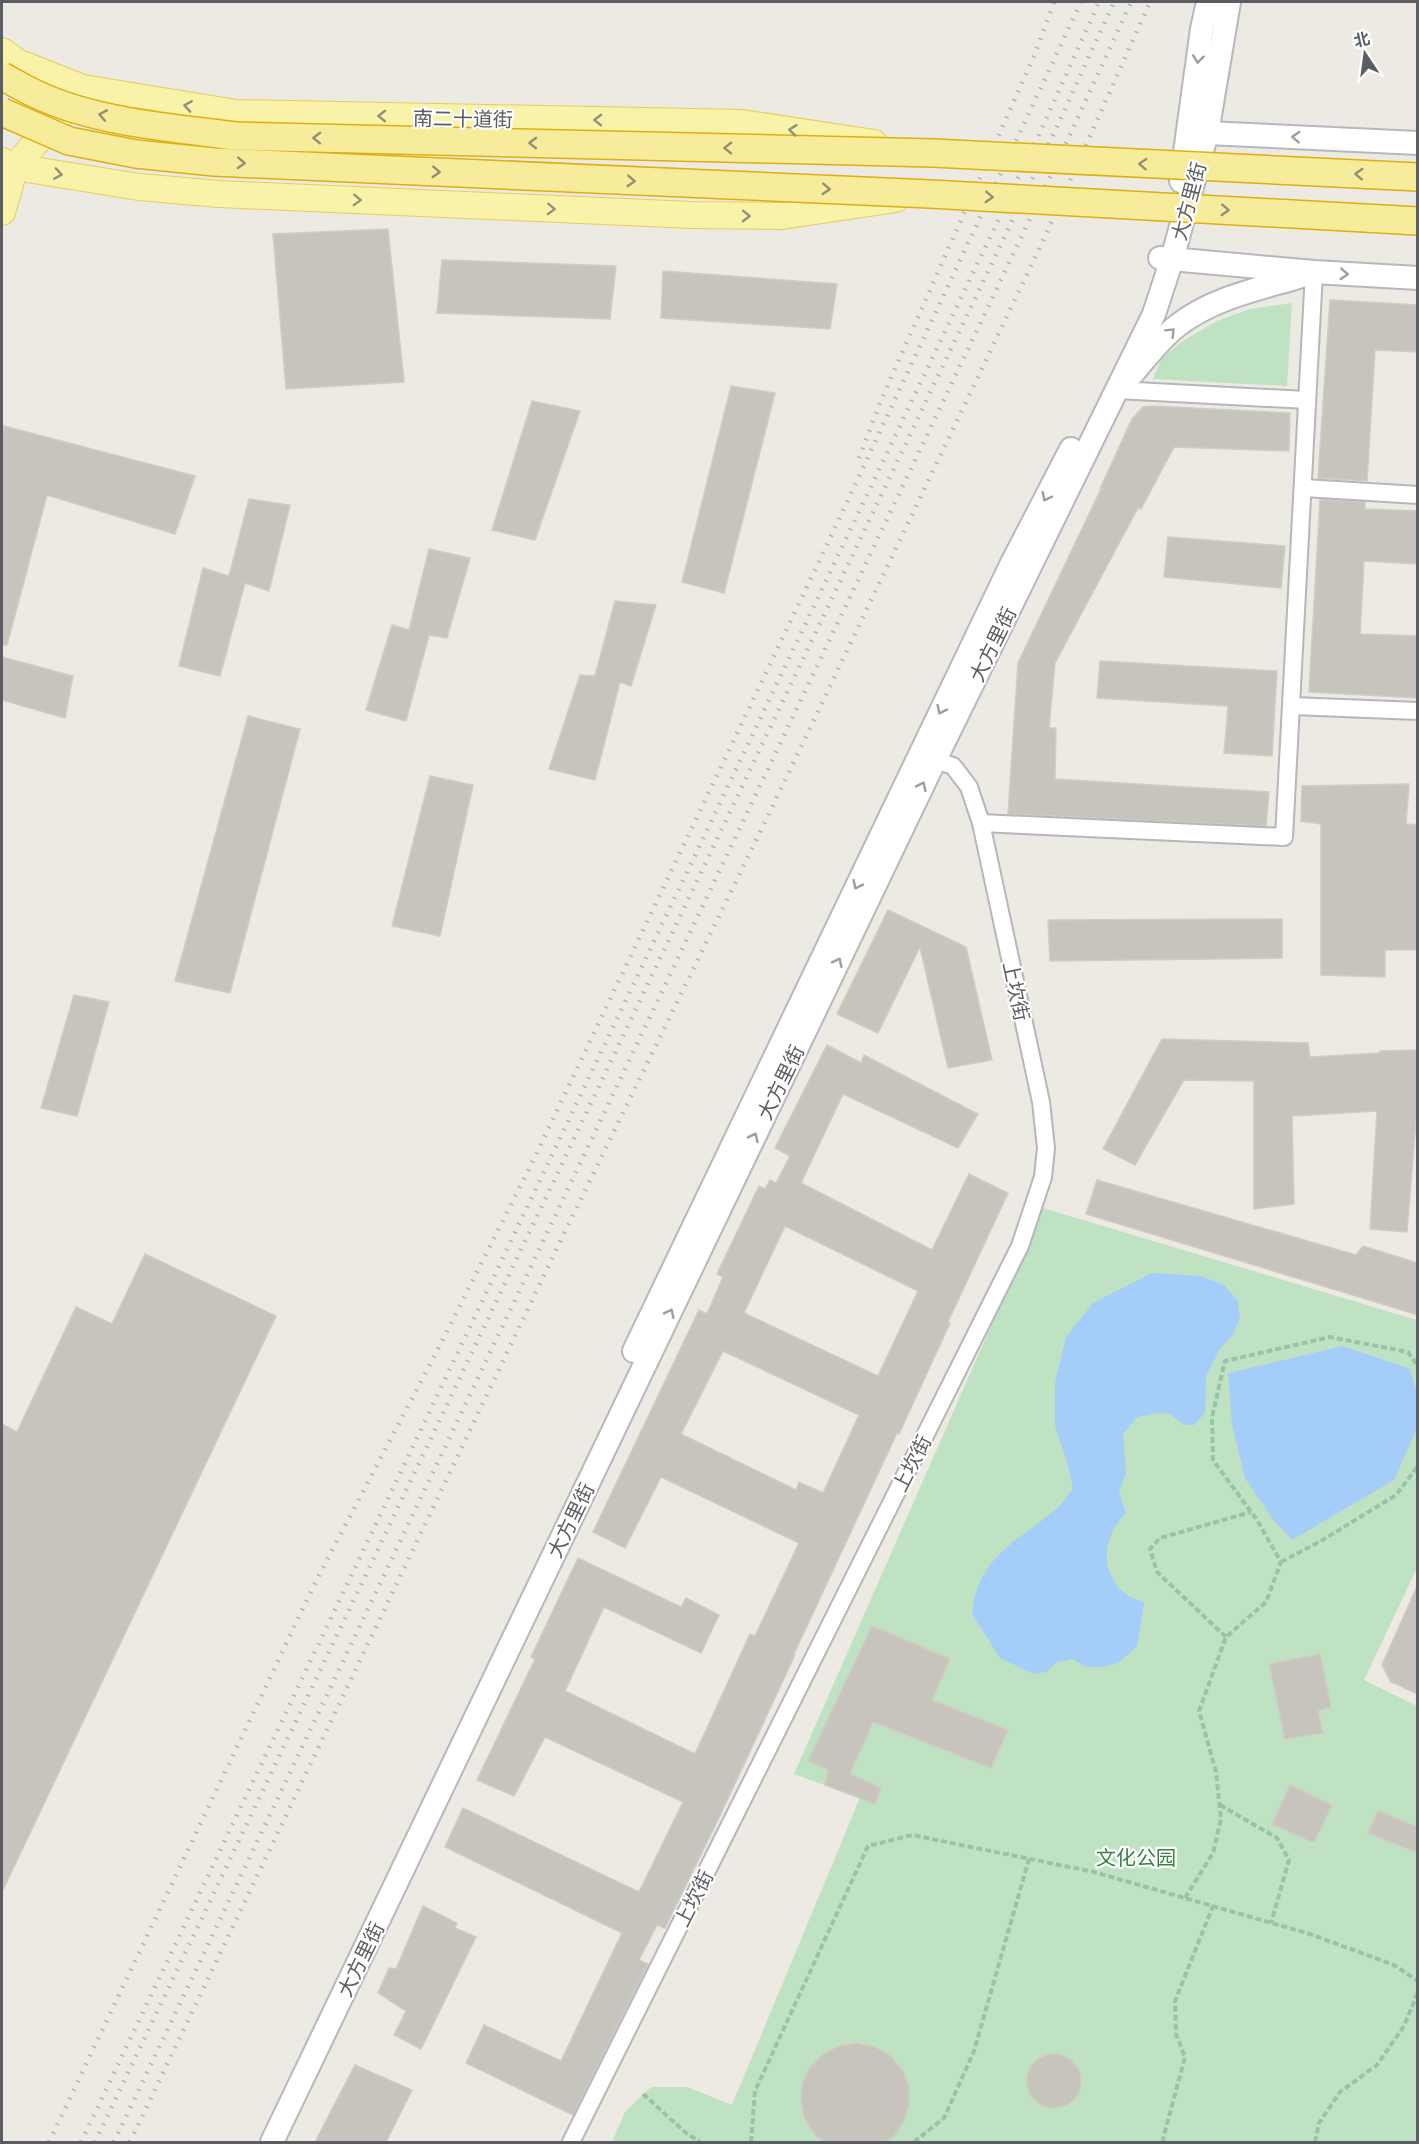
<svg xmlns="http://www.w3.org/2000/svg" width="1419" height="2144" font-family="Barlow,'Noto Sans SC',sans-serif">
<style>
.green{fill:#bfe2c2}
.water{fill:#a5cdf9}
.building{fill:#c7c4be;stroke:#d0cdc0;stroke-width:1.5;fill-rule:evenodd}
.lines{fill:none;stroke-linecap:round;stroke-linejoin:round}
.minor-casing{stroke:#b4b7bb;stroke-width:20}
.secondary-casing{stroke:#b5b8bd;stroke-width:26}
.primary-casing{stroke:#e7cd5f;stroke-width:28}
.path{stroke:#99c2a8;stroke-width:4;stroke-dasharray:6 3;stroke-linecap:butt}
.minor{stroke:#fff;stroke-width:16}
.secondary{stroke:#fff;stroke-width:22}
.primary{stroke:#f9f3a9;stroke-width:26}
.rail{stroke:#b2b3b3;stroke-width:4.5;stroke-dasharray:1.5 8;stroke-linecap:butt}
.trunk-bridge-casing{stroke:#deaf0f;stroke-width:30;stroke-linecap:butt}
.trunk-bridge{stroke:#f7ec9c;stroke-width:27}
.oneway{stroke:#9c9ea0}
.oneway2{stroke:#92927a}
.oneway3{stroke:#918f76}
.labels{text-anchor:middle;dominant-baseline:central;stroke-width:4.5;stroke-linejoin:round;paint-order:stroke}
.street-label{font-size:20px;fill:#5a5d61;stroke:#fff}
.park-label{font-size:20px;fill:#3a8143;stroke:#fff}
</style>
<rect width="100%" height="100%" fill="#eceae2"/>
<g class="green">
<polygon points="1292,303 1287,386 1153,379 1161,359 1184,340 1217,321 1250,309"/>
<polygon points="1043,1208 1417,1320 1417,1568 1364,1680 1417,1706 1417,2142 612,2142 625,2112 651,2087 687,2087 732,2105 860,1798 794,1774"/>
</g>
<g class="water">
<path d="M1152,1273L1200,1276L1224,1285L1238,1301L1240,1318L1233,1334L1220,1349L1206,1376L1205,1413L1194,1425H1184L1170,1414L1158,1413L1138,1417L1123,1434L1126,1473L1119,1493L1126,1513C1103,1535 1098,1573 1126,1594C1131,1598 1138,1600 1144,1603L1137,1646L1118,1663L1102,1667H1086L1072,1659L1057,1662L1046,1672L1034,1674L1000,1658L972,1614C977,1557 1017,1542 1055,1510C1062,1505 1067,1496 1073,1489L1069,1469L1055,1425V1383L1066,1337L1093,1303Z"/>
<polygon points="1343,1346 1410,1369 1417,1393 1417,1428 1394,1480 1292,1540 1272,1518 1245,1478 1232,1424 1228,1373"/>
</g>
<g class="building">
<polygon points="388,229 404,382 286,389 273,234"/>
<polygon points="442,260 616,266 610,319 437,313"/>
<polygon points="663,271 837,284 830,329 661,318"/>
<polygon points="1330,300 1418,305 1418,352 1375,350 1367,481 1318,478"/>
<polygon points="731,386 775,393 724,593 682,582"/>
<polygon points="532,401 580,411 535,540 492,530"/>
<polygon points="1153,406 1290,413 1289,451 1174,447 1141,509 1138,508 1055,663 1049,728 1056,728 1055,779 1269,792 1266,826 1008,814 1018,663 1101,489 1100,489 1132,419 1143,407"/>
<polygon points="4,426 195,476 175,534 47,495 7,645 2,645 2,435"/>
<polygon points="249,499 290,505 269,591 245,583 220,676 179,666 203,568 229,576"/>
<polygon points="1320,499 1365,502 1365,509 1418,511 1418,564 1364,561 1360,634 1418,636 1418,698 1309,692"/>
<polygon points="1168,537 1285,546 1281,588 1164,577"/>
<polygon points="429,549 470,558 447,638 429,635 406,721 366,710 392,625 409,630"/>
<polygon points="615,601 656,605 631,686 620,682 595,780 549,769 580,675 595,676"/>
<polygon points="2,657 73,676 65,718 2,700"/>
<polygon points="1100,661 1277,671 1272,756 1224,753 1228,706 1097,698"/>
<polygon points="248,716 300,729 230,993 175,981"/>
<polygon points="430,776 473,785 440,936 392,926"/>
<polygon points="1409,784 1406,824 1418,825 1418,950 1385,950 1385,977 1321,975 1321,824 1301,821 1302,786"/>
<polygon points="888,910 966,947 992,1060 948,1068 920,947 878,1033 837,1014"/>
<polygon points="1282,919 1282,958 1050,961 1048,920"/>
<polygon points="74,995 109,1002 77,1116 41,1108"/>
<polygon points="1162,1039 1308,1043 1310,1057 1380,1053 1380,1051 1418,1050 1418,1096 1407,1232 1370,1229 1377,1111 1292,1116 1294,1204 1254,1209 1254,1081 1184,1080 1135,1165 1103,1149"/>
<path d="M827,1045L861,1063L864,1055L978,1114L958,1148L843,1094L801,1183L932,1250L969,1174L1008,1193L948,1322L950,1323L899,1434L897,1433L794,1654L795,1655L717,1822L665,1928L657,1925L639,1960L648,1964L573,2115L466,2063L484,2025L561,2061L622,1933L445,1847L463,1808L639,1892L683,1802L545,1737L514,1796L477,1780L535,1659L531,1657L578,1558L681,1607L686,1598L719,1615L701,1653L604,1607L565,1691L695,1754L750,1634L755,1636L799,1543L661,1477L625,1548L593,1532L699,1310L707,1314L723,1277L717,1274L759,1186L765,1189L770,1180L776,1183L790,1156L775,1148ZM785,1226L918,1291L878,1376L744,1313ZM723,1351L859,1415L823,1493L799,1482L796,1490L681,1434Z"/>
<polygon points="1097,1180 1356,1255 1363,1246 1418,1263 1418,1315 1086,1214"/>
<polygon points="145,1254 276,1316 2,1892 2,1424 17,1432 76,1307 112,1324"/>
<polygon points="1418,1584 1418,1694 1391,1682 1382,1665"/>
<polygon points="872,1626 950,1659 932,1700 1008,1730 991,1768 873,1722 850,1774 881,1788 875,1804 825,1785 828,1770 808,1761"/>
<polygon points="1320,1654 1331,1707 1318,1711 1323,1733 1285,1739 1269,1664"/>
<polygon points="1290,1785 1332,1805 1314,1843 1272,1824"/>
<polygon points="1378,1811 1418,1827 1418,1853 1368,1833"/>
<polygon points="423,1906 457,1923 455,1928 476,1937 421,2049 394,2035 406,2011 378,1993 389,1968 396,1969"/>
<polygon points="857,2043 875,2047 891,2056 902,2070 909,2086 909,2104 904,2121 894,2136 885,2142 825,2142 815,2135 805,2120 801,2102 802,2084 810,2067 823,2054 839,2046"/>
<circle cx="1054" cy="2081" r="27"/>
<polygon points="355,2065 412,2090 386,2142 315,2142"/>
</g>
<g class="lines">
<defs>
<g id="minor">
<polyline points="1117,390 1307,400"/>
<polyline points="1304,488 1418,495"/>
<polyline points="1292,706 1418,711"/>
<polyline points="981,823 1284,837 1314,272"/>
<polyline points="571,2142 1020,1246 1043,1177 1046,1148 1041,1102 981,823 969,787 953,766 935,760"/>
</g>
<g id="secondary">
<polyline points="1207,133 1418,143"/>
<polyline points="1181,181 1202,29 1208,2"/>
<polyline points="1160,258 1314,272 1418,278"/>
<path d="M1132,374C1146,358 1160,339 1177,326C1212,298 1259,289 1302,276"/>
<polyline points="634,1351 1011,565 1071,449"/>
<polyline points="272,2142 935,760 1154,314 1172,259 1207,133 1229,2"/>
</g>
<g id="primary">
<polyline points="2,51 17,62 83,88 236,113 742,123 874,143"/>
<polyline points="2,161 15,167 139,187 219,194 692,215 782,216 896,199"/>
<polyline points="2,212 15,167 80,91"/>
</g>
</defs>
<use href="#minor" class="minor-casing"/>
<use href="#secondary" class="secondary-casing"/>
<use href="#primary" class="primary-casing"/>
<g class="path">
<polyline points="1281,1562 1321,1541 1396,1495 1418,1466"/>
<polyline points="1226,1637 1157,1572 1150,1549 1160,1538 1251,1512"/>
<polyline points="1220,1805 1277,1838 1289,1860 1271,1923"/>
<polyline points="1185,1898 1213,1853 1221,1819 1216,1772 1199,1711 1226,1637 1266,1602 1281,1562 1257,1520 1213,1460 1212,1417 1225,1361 1330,1337 1408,1352 1418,1366"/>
<polyline points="643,2094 686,2133 700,2142"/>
<polyline points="751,2142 755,2091 868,1846 912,1835 1094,1872 1310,1934 1394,1965 1418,1981"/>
<polyline points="914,2142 944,2118 974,2051 1029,1859"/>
<polyline points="1164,2142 1163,2139 1185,2057 1176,2034 1175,2001 1213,1906"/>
<polyline points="1315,2142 1319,2123 1340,2092 1377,2065 1404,2026 1418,1992"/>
</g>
<use href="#minor" class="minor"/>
<use href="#secondary" class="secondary"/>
<use href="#primary" class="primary"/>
<g class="rail">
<polyline points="859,458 882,398 1034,56 1054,2"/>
<polyline points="49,2142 317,1579 437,1351 530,1167 824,551 1081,2"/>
<polyline points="81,2142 1043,126 1099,2"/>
<polyline points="95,2142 1055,131 1114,2"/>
<polyline points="114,2142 1069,137 1131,2"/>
<polyline points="130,2142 558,1246 766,820 1042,243 1150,2"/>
</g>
<defs>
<g id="trunk-bridge">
<path d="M2,76C13,82 26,90 38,95C95,122 173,128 236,136L933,153L1418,177"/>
<polyline points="2,112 69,141 136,154 214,162 930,194 1418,221"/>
</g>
</defs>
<use href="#trunk-bridge" class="trunk-bridge-casing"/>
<use href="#trunk-bridge" class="trunk-bridge"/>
</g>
<defs><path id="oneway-chevron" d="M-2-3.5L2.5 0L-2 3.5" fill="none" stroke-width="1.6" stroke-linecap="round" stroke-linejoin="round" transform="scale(1.5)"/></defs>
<g class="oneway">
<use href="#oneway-chevron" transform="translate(1198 59) rotate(97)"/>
<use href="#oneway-chevron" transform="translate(1296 137) rotate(-177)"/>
<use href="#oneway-chevron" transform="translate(1344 274) rotate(3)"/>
<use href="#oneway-chevron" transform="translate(1171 332) rotate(-45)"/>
<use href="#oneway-chevron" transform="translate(1046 497) rotate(117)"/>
<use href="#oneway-chevron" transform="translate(941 710) rotate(116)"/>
<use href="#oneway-chevron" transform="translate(922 786) rotate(-64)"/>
<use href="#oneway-chevron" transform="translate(857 885) rotate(116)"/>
<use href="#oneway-chevron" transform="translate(838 962) rotate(-64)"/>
<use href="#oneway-chevron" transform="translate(754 1137) rotate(-64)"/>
<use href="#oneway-chevron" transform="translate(670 1313) rotate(-64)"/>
</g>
<g class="oneway2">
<use href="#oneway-chevron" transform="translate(188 106) rotate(-171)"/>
<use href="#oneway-chevron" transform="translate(382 116) rotate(-179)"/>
<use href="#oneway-chevron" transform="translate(598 120) rotate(-179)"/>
<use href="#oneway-chevron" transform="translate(793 130) rotate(-173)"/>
<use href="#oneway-chevron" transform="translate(58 174) rotate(9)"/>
<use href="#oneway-chevron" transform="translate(357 200) rotate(2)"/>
<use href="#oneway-chevron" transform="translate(551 209) rotate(2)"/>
<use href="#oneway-chevron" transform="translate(746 216) rotate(1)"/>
</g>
<g class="oneway3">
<use href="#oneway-chevron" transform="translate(103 115) rotate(-169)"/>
<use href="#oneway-chevron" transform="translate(317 138) rotate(-179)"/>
<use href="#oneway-chevron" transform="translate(533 143) rotate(-179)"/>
<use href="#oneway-chevron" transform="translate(728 148) rotate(-179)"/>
<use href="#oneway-chevron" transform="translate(241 163) rotate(3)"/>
<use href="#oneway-chevron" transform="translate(1143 164) rotate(-177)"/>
<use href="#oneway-chevron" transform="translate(436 172) rotate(3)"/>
<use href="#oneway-chevron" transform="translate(1359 174) rotate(-177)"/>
<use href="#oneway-chevron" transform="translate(631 181) rotate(3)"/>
<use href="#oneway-chevron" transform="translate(826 189) rotate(3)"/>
<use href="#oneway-chevron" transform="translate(989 197) rotate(3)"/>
<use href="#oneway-chevron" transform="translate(1225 210) rotate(3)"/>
</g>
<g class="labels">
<g class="street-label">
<text transform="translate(463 118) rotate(1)">南二十道街</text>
<text transform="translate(1188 201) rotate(-75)">大方里街</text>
<text transform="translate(992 644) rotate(-64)">大方里街</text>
<text transform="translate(1017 991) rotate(78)">上坎街</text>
<text transform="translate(780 1082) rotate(-64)">大方里街</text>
<text transform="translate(911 1463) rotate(-63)">上坎街</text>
<text transform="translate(570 1520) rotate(-64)">大方里街</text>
<text transform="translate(693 1898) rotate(-63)">上坎街</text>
<text transform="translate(360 1959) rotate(-64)">大方里街</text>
</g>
<g class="park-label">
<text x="1136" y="1857">文化公园</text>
</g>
</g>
<rect width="1419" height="2144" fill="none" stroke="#5a5d61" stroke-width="6"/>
<g transform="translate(1365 54) rotate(347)" stroke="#ffffff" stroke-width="4.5" paint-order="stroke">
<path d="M0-4.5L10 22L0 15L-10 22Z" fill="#5a5d61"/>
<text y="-9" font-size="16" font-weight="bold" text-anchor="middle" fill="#5a5d61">北</text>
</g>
</svg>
